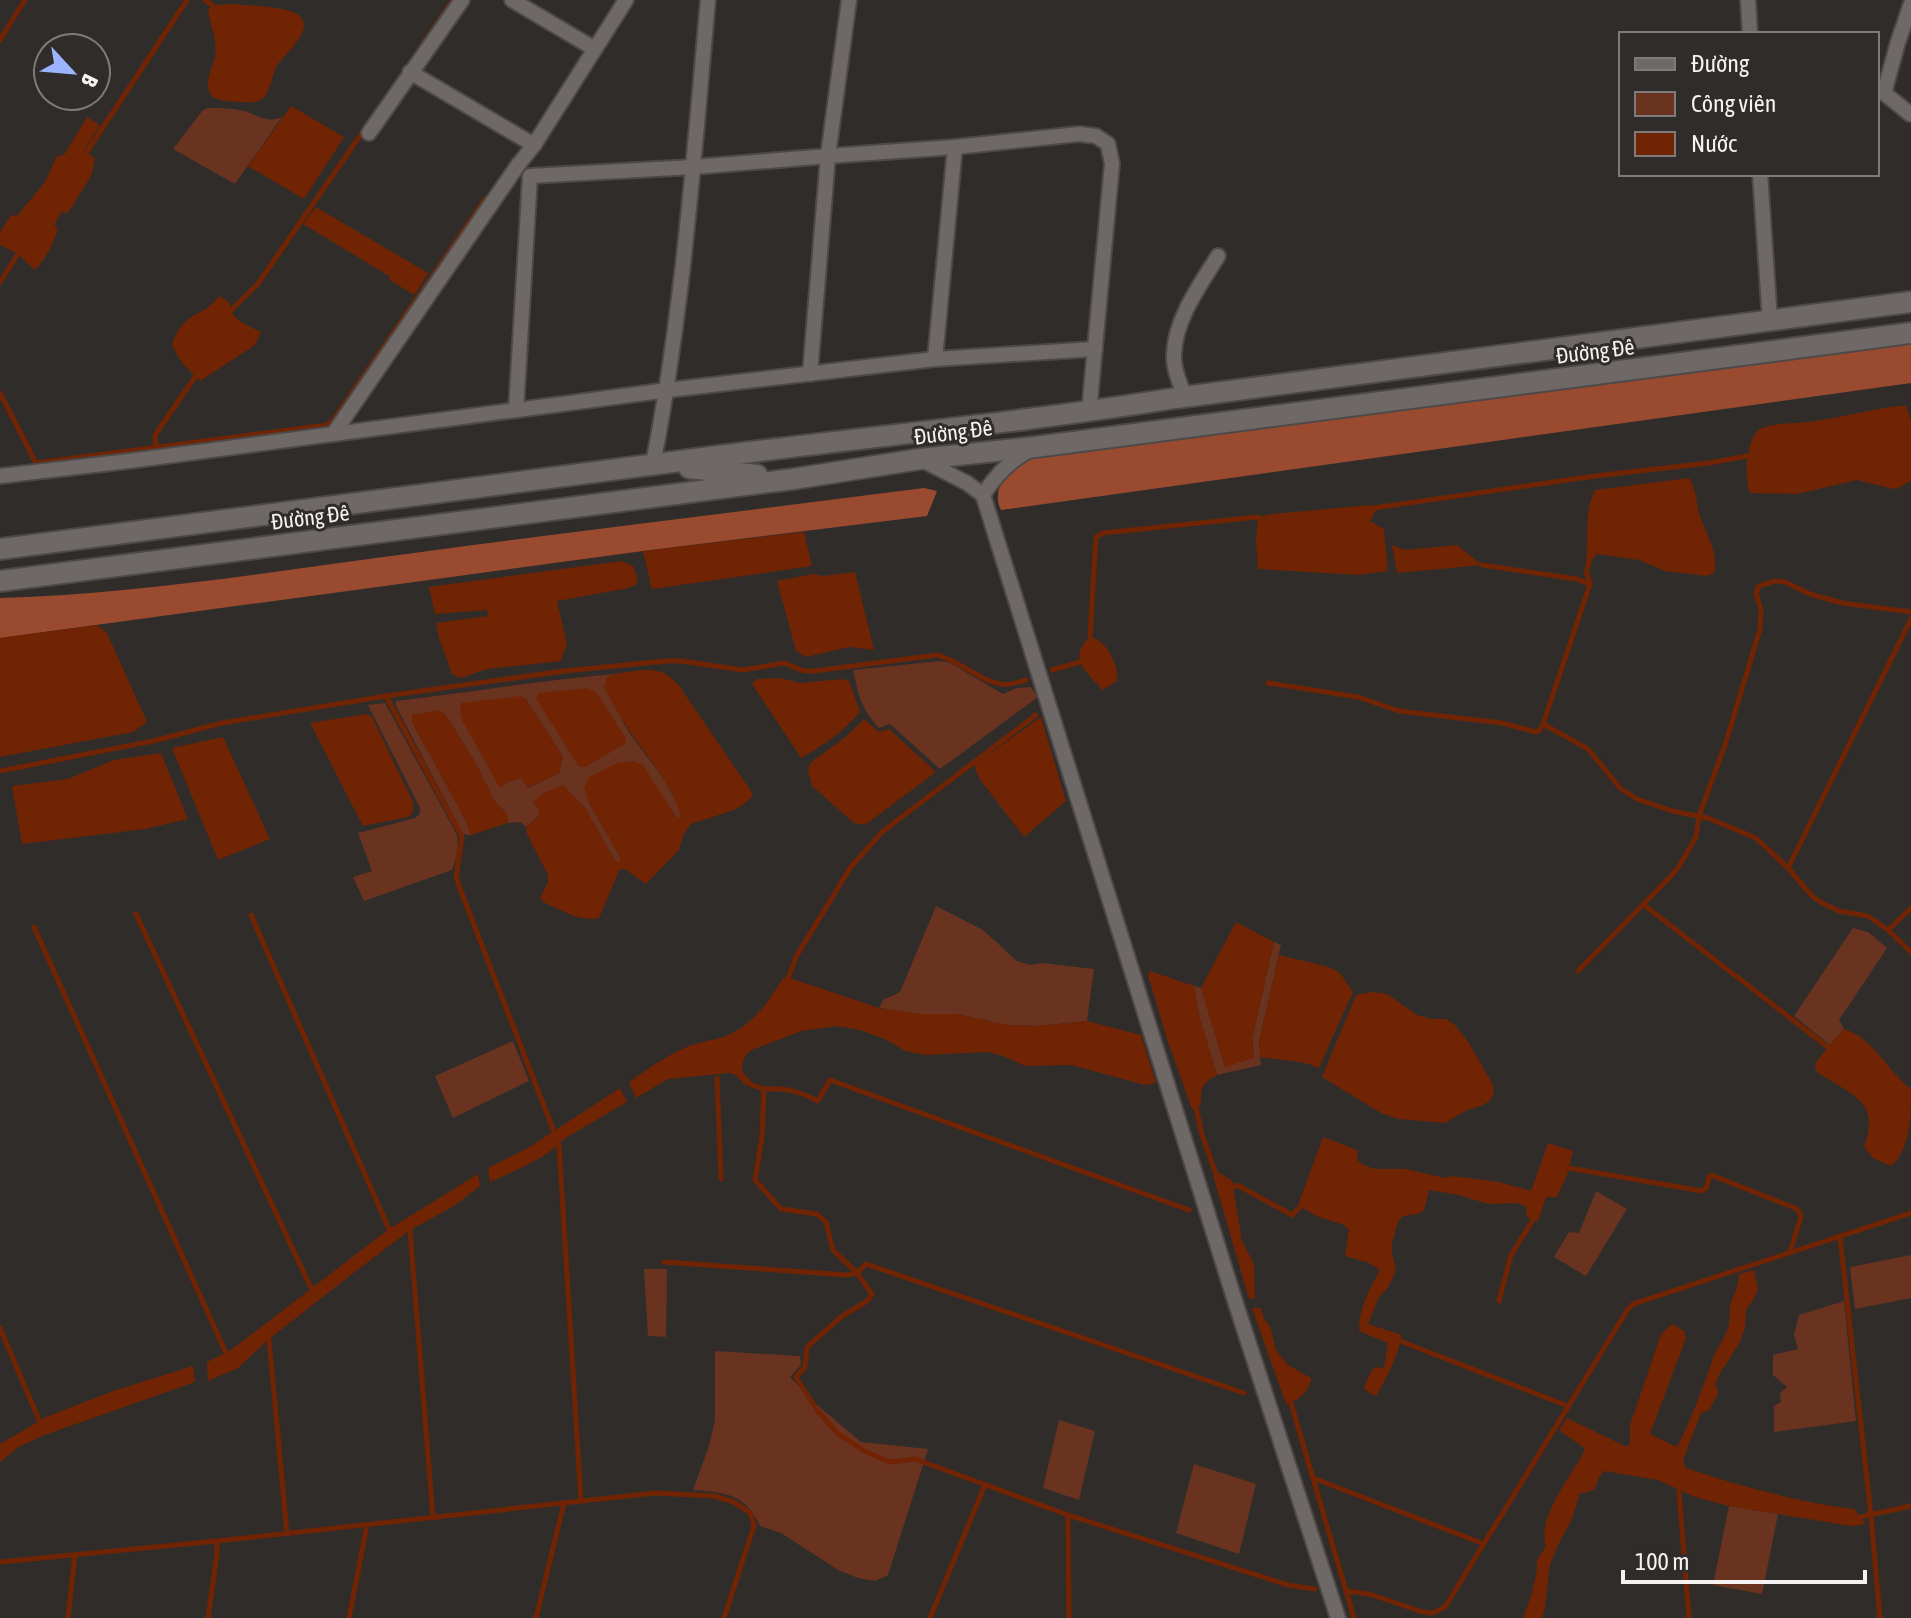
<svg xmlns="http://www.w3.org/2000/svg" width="1911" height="1618" font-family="'Asap Condensed',sans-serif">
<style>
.green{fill:#693320;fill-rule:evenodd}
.forest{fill:#9a4b2f}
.water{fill:#702404}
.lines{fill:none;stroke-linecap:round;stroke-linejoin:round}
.stream{stroke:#702404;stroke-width:5}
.street-casing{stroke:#4d4948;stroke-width:18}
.secondary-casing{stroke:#4d4948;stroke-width:24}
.street{stroke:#6e6967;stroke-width:14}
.secondary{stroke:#6e6967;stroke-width:20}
.labels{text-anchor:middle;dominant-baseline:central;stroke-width:6;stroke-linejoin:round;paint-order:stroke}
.street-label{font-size:22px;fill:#f5f2f1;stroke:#302c2a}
</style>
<rect width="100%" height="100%" fill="#302c2a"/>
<g class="green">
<path d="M208,108C220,108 232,108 243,111C259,114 264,124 282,117L235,184L173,149L203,110Z"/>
<path d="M940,661L950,663L1003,694L1017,688L1031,687L1038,697L940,769L890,724L879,728C860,707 859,696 853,670Z"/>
<path d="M614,674L607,678C612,692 616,707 622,720C638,751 674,782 681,817L677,818L671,809L589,803L621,858L619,863L615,861L585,808L563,785L533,802L539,811V815L526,827L521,822L508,823V815L495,802L475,762L445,714L412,715V722L467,823L471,835L463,834L396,706V701C469,693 541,680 614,674ZM520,696L526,699L563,757L559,773L528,788L521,778L508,782Z"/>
<path d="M385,703L456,833C460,846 457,857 452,870L364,901L353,877L372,871L358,833L415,818L420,814V808L368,705Z"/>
<polygon points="936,906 983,930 1017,961 1030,965 1042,963 1094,969 1087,1021 1039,1026 1007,1025 958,1014 920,1014 879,1008 883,1000 900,992"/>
<polygon points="1853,928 1868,932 1887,948 1839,1020 1844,1029 1830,1045 1794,1016"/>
<polygon points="1274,942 1281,945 1259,1042 1261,1065 1217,1075 1200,1019 1194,986 1201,988 1225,1066 1254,1057 1252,1039"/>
<polygon points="513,1041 529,1081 453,1118 435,1076"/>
<polygon points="1596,1191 1627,1209 1586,1276 1554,1257 1569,1232 1579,1233"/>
<polygon points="1911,1255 1911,1298 1855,1309 1850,1267"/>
<polygon points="644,1269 667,1269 666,1337 648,1336"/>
<polygon points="1844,1301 1856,1421 1774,1432 1774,1406 1781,1402 1780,1393 1787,1387 1773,1375 1773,1355 1798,1349 1794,1335 1799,1315"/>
<path d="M715,1351L800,1356L801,1365L790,1377L816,1404L861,1442L928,1449L888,1575L875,1581L858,1578L838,1570L781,1533L760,1526C745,1493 726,1493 693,1490L709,1446L715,1420Z"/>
<polygon points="1059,1420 1095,1431 1079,1500 1043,1488"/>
<polygon points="1194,1464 1256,1484 1239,1554 1176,1533"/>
<polygon points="1729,1506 1778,1514 1762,1594 1713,1585"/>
</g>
<g class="forest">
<path d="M1911,340V383L1001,510C991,490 1006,471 1024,461C1031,457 1041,454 1049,452Z"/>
<path d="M924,488L937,491L927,516L643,551L0,638V598C139,594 276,571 414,553C584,530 754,510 924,488Z"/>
</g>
<g class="water">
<path d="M234,4C250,6 290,6 300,16C315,31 283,55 276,67C272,77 270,94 261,100C255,104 219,102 213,97C202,87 212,68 215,57C218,41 210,25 208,9L212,5Z"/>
<polygon points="291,106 344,137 304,199 248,166"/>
<path d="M87,117L100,125L84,150L95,159L91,176L68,213L62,212L54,225L58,228C53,245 47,257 35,270L18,254L0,245V232L11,215L17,216L45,182L57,156L64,155Z"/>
<polygon points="316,207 428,273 414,295 390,280 389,276 303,224"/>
<path d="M219,296L229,302C232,321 245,324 261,332L255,345L200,381L182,363L172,345C183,310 202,319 219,296Z"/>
<path d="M1896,406H1906L1911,421V480L1901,487L1893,489L1857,480L1797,494L1750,493C1744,479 1746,438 1760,429C1773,422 1801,424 1816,421C1843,417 1869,410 1896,406Z"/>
<path d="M1689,478C1697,491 1696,503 1700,516C1706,533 1719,554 1714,573L1707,576L1665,571L1639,560L1597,554L1592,560L1588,576H1584C1585,568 1587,558 1587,550C1588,527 1585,510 1595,490Z"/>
<polygon points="1371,505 1376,510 1370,521 1384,529 1388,571 1359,575 1258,569 1256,541 1258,517 1272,514"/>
<polygon points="804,532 812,566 652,589 643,551"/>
<polygon points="1392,545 1404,550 1457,545 1482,565 1397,573"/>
<polygon points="622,561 633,566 637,577 637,584 629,588 557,601 567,644 561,661 487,669 461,678 452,674 439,638 436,623 488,616 487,610 435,614 429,587"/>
<polygon points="855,572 874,650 849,647 806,657 796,651 777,581 813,574 823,576"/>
<polygon points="97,625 107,633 147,722 133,732 0,757 0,638"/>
<path d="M1090,637C1107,640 1119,665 1117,681L1103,690C1088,674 1066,657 1090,637Z"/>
<path d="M642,670C662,670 666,672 680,687L753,794L751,798L737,809L691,824L684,833L679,850L646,884L625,869H620L599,918C580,923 560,909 543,902L540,898L548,882V875L527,834L526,827L539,815V811L533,801L543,793L563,785L585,808L615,861L619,862L621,858L589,803L584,788L589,777L617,763L632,761L643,765L677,818L681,817C676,788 639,747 623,721C616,710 610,698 604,687L607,678L614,674Z"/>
<path d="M780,678L800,683L842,679L849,681L860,712C844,731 823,746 801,758L752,684L757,679Z"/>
<polygon points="588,688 598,694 626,739 625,744 585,767 579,767 536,699 539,693"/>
<polygon points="520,696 526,699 563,757 559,773 527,788 521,778 508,782 500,788 462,720 460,712 461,703"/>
<polygon points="439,710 445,714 475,762 495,802 508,815 508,823 471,835 467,823 412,722 412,715"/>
<polygon points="366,714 372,717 413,802 413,812 408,817 363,826 310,723"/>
<polygon points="1041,717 1066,801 1024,837 979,778 974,765"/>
<polygon points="864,719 879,732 889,729 936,772 865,825 854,823 812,786 808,771 810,763 847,736"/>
<polygon points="223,737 270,839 218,860 172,748"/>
<polygon points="161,753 188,819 145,829 22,844 12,786 68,779 114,760"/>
<polygon points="1236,922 1274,942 1252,1039 1254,1058 1225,1067 1201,988"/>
<path d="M1279,955L1329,967L1340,973L1353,992L1319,1068C1300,1059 1280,1061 1260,1057L1259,1042Z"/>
<path d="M1150,971L1194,986L1200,1019L1217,1075C1201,1084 1201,1087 1201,1104L1192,1109L1167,1039L1148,975Z"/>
<path d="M783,978L793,979L879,1008L920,1014H958L1007,1025L1039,1026L1087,1021L1141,1035L1156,1083L1145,1085L1071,1065L1025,1066L1003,1056L987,1052L925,1055L905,1051L887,1040L860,1030L837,1026L802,1031L751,1050C744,1056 742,1062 742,1071L751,1081L749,1084L745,1085L736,1075L729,1073L668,1079L636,1098L629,1082C648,1069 667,1055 689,1046C701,1042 714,1040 726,1036C753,1025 768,1002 783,978Z"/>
<polygon points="1371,992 1387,994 1417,1015 1431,1019 1446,1019 1454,1024 1469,1043 1493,1085 1494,1093 1490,1101 1483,1105 1465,1111 1445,1123 1399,1119 1381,1113 1322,1077 1356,995"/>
<path d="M1844,1029C1873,1037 1888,1072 1911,1089C1911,1112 1911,1150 1891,1166L1873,1158L1864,1147C1881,1101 1853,1096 1820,1074L1815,1069L1816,1062Z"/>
<path d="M620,1088L627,1102L564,1139C545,1159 515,1171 490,1182L488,1168L528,1148Z"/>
<path d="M1323,1137L1357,1150L1358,1161L1364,1165L1375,1169H1406L1445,1178L1452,1176L1499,1182L1531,1191L1548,1143L1573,1151L1567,1175L1557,1197H1546L1538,1221L1533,1220L1526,1216L1527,1209L1524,1205L1516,1203L1488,1204L1459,1195L1429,1190L1424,1210L1418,1214L1403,1216L1398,1221L1391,1248L1396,1270L1389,1286L1379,1297L1368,1324L1402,1335C1397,1357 1388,1377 1376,1396L1370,1394L1364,1388L1370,1373L1375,1367L1384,1368L1388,1343L1359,1331C1359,1308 1369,1290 1380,1270L1369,1263L1345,1256L1349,1230L1344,1225L1316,1216L1298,1205Z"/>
<polygon points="1218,1172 1232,1181 1242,1241 1254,1264 1255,1298 1249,1299 1213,1175"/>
<polygon points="478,1174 480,1186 454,1206 410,1230 360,1268 269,1339 238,1368 208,1381 207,1362 226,1353 239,1344 389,1229"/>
<path d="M1754,1270L1758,1288L1755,1297L1746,1310L1745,1328L1739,1344L1720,1373L1715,1385L1719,1392L1709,1410L1701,1413L1683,1460L1686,1468C1740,1486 1797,1502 1854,1509L1866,1524L1851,1526L1729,1506L1695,1497L1658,1480L1604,1471C1592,1484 1602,1492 1580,1493L1572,1519L1557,1547L1550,1565L1545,1607L1542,1618H1523L1532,1593L1537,1570V1560L1546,1546C1536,1519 1571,1476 1584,1452V1448L1559,1430L1567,1418L1627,1447L1630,1443V1425L1661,1334L1672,1324L1684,1331L1686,1338L1650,1434L1677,1447C1691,1420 1702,1390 1712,1361C1715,1350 1724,1340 1728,1328C1731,1320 1728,1311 1731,1303C1734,1291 1739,1288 1739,1274Z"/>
<path d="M1252,1308H1261L1264,1319L1270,1326L1276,1350L1288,1365L1311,1378C1311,1390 1297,1402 1286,1404Z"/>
<polygon points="193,1366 195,1382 42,1436 19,1447 0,1462 0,1444 46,1417 113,1391"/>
</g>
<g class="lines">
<g class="stream">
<polyline points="205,0 212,5"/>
<polyline points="0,40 25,0"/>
<polyline points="422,45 453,0"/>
<polyline points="86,153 187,0"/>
<polyline points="0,282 18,254"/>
<polyline points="230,311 257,285 364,130"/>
<polyline points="0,393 36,463 327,425 334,419 485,199"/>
<polyline points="156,447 155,435 195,377"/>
<polyline points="1374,508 1595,476 1709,463 1747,456"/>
<polyline points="1482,565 1577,579 1589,584"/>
<polyline points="1588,576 1590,584 1543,724 1588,749 1621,789 1637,799 1672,811 1708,818 1756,838 1788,868 1812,896 1822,903 1839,911 1868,916 1888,930 1911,952"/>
<polyline points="1090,637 1096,537 1103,533 1258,517"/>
<polyline points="1052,670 1080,662"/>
<polyline points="1268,683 1358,697 1399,711 1502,723 1536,732 1540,730 1543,724"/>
<polyline points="386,696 462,837 456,876 459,886 554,1132"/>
<path d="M0,771L153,741L222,723L386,696L564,671L666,661H681L743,670L784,663L804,671H814L937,655C960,661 978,680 1001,684C1009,686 1018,682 1026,680"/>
<polyline points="1788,868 1911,619"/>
<polyline points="1644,905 1829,1048"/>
<polyline points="136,914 311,1288"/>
<polyline points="251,915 389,1229"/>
<polyline points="34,927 226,1353"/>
<polyline points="1888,930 1911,908"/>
<polyline points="1578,971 1672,875 1680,865 1696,837 1699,816 1726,742 1760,629 1761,610 1756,593 1759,586 1775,581 1785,582 1810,594 1842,603 1911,612"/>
<polyline points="788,979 796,957 850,868 882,832 1036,715"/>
<polyline points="717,1078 721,1179"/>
<polyline points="749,1084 764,1089"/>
<polyline points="1196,1107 1202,1135 1216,1174"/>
<polyline points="559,1145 581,1501"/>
<polyline points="1569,1168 1702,1191 1707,1187 1709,1178 1711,1175 1795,1208 1799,1211 1801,1217 1790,1252"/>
<polyline points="1233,1187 1237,1185 1292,1215 1300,1207"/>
<path d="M1189,1210L830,1080L818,1101C799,1091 786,1088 764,1089L762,1137L755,1180L781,1209L817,1214L826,1222L833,1250L857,1273L872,1294L867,1301L841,1317L807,1347L805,1367L796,1377L817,1410L837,1433L866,1452L890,1462L915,1459L1068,1515L1288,1585L1315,1589"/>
<polyline points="410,1230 433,1518"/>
<polyline points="1840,1237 1871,1516 1880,1618"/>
<polyline points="664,1262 847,1275 857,1273 866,1264 1244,1393"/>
<polyline points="1499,1301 1511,1255 1533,1220"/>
<polyline points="0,1328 39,1420"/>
<polyline points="269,1339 287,1534"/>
<polyline points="1400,1341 1568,1406"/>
<polyline points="1291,1403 1354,1618"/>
<polyline points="1313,1478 1484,1544"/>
<polyline points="1679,1491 1689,1618"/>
<polyline points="1068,1515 1069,1618"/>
<polyline points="1860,1517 1911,1506"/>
<polyline points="0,1562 217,1541 655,1493 714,1496 734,1502 751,1514 754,1526 724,1618"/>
<polyline points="1346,1591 1369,1594 1423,1612 1432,1613 1445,1607 1628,1309 1633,1304 1911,1213"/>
<polyline points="68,1618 75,1555"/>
<polyline points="208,1618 217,1554 217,1541"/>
<polyline points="349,1618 367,1525"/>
<polyline points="536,1618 564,1503"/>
<polyline points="930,1618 985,1485"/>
</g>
<defs>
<g id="street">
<polyline points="512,0 595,49"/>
<polyline points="1748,0 1750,34"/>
<polyline points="410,72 534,145"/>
<polyline points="1878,91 1884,93 1910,114"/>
<polyline points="1884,93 1898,42 1911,4"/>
<polyline points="369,133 462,0"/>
<polyline points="1760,174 1770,321"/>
<polyline points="935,359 955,147"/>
<polyline points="810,374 828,156 955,147 1079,134 1096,136 1108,144 1112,164 1089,412"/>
<path d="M1185,397C1180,383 1173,369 1174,354C1175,319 1200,285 1218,256"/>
<polyline points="516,410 530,176 693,167 828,156 849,0"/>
<polyline points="334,433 518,165 534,145 626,0"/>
<polyline points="920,459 967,483 983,495 1234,1298 1338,1618"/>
<path d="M653,464C683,311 694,155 708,0"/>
<polyline points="0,476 129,461 668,390 935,359 1095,349"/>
<path d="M983,495C995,476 1008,462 1028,451"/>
</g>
<g id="secondary">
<polyline points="689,468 757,475"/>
<path d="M0,549C242,519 484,486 726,455C876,436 1026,422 1176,398L1911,302"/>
<polyline points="0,581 793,479 920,459 1035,447 1911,333"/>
</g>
</defs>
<use href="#street" class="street-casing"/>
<use href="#secondary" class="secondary-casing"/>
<use href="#street" class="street"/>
<use href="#secondary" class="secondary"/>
</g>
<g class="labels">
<g class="street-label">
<text transform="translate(1595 351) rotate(-7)">Đường Đê</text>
<text transform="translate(953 432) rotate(-7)">Đường Đê</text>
<text transform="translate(310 517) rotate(-7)">Đường Đê</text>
</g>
</g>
<rect x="1619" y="32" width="260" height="144" fill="#302c2a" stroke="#7f7b7a" stroke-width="2"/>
<rect x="1635" y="58" width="40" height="12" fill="#6e6967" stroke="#7f7b7a" stroke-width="2"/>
<text x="1691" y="72" font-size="24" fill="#f5f2f1">Đường</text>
<rect x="1635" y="92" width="40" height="24" fill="#693320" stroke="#7f7b7a" stroke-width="2"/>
<text x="1691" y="112" font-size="24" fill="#f5f2f1">Công viên</text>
<rect x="1635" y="132" width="40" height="24" fill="#702404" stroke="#7f7b7a" stroke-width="2"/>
<text x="1691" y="152" font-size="24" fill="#f5f2f1">Nước</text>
<g transform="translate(72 72) rotate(116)"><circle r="38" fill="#302c2a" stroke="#7f7b7a" stroke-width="2"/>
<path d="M0-6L14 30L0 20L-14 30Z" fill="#9bb4fd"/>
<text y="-12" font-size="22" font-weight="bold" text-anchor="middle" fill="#f5f2f1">B</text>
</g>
<path d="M1623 1570v12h242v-12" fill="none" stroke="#f5f2f1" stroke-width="4"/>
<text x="1635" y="1570" font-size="24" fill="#f5f2f1" stroke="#302c2a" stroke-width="6" paint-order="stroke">100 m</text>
</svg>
